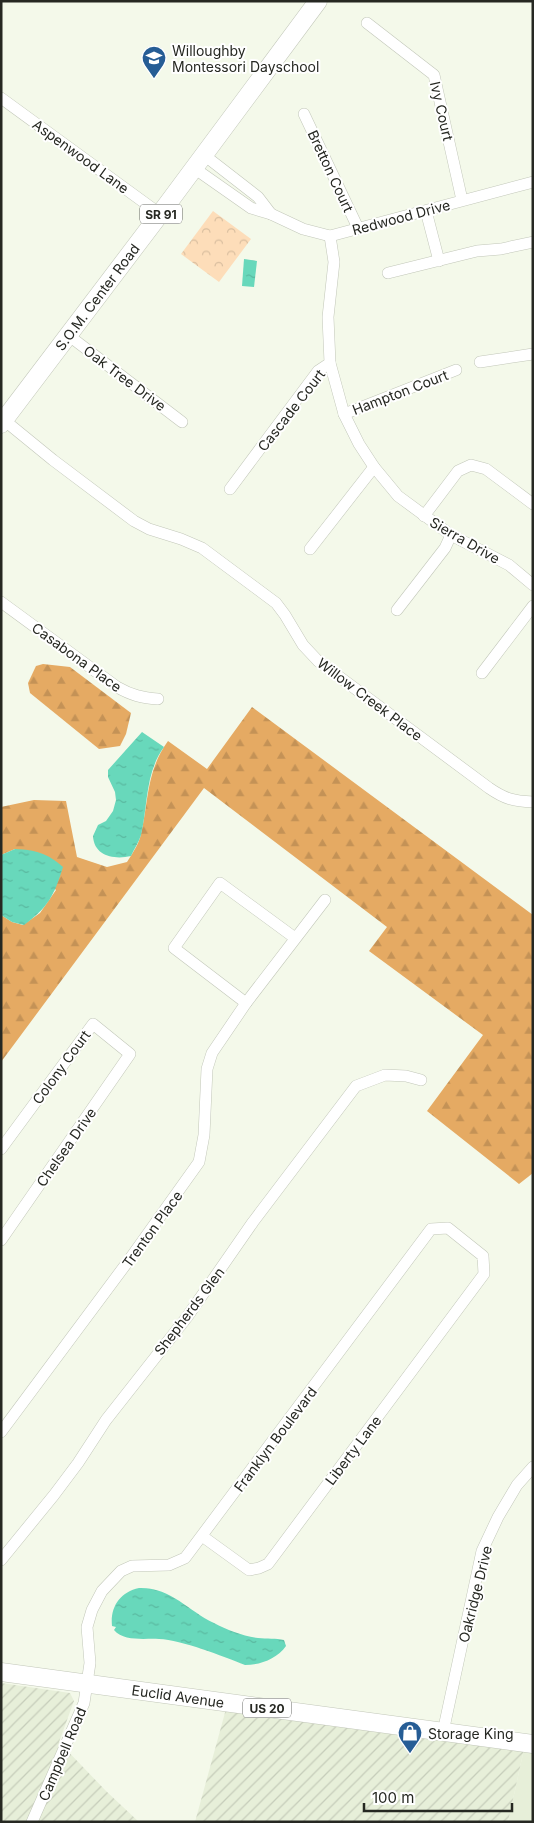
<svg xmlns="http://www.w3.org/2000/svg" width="534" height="1823" font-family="Inter,sans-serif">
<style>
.built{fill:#e7efd9}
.industrial{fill:url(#industrial-furrows)}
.forest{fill:url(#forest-firs)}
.park{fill:url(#park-crowns)}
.water{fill:url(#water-ripples)}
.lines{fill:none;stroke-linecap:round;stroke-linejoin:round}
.minor-casing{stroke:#c2c7b9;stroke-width:12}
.primary-casing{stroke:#c2c7b9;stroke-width:19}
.minor{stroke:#fff;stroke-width:11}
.primary{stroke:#fff;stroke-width:18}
.labels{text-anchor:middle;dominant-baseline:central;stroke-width:4;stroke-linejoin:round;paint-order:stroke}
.shield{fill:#fff;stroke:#676864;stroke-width:1}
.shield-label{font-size:12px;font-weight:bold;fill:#262822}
.poi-label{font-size:14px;fill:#262822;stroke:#fff;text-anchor:start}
.street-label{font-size:14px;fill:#262822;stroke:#fff}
</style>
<defs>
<pattern id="industrial-furrows" width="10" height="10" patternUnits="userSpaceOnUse" patternTransform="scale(1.25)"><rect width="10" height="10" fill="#e7efd9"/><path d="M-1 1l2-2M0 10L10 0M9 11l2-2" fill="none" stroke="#c6cdba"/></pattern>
<pattern id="forest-firs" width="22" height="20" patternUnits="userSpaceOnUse" patternTransform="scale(1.25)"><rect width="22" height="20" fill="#e5aa63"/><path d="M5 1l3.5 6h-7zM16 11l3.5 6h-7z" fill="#c49256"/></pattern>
<pattern id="park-crowns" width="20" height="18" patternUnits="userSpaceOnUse" patternTransform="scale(1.25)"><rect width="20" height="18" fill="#fdddb9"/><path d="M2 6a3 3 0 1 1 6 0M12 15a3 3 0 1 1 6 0" fill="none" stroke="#d9be9f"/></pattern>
<pattern id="water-ripples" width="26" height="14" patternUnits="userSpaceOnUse" patternTransform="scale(1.25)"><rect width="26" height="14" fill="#68d8bb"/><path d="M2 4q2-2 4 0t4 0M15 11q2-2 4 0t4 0" fill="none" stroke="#5ab9a0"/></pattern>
</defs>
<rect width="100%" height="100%" fill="#f4f9ea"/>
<polygon class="built" points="524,1749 533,1750 533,1822 508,1822"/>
<g class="industrial">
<polygon points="1,1683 70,1693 74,1701 59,1742 106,1791 139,1822 1,1822"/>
<polygon points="226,1709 524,1749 508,1822 195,1822"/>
</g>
<g class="forest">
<polygon points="43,664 70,667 131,713 126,734 120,746 99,749 30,693 28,683 36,666"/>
<path d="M252,707L533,915V1173L519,1184L427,1111L483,1035L369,951L387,927L204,788L1,1062V915L12,922L23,925L40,913L56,890L15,849L1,855V807L34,800L66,801L77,857L107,867L127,862C132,854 139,844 141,834C149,799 146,772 168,741L207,769Z"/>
</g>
<polygon class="park" points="213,211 251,239 219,282 181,254"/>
<g class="water">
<polygon points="244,259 257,261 254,287 242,286"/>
<path d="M142,732L164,747C145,773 148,805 141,835C139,842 134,849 131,856C114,860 94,856 93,836L98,825L106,821L113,811L116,800L115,792L108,777V770Z"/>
<path d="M15,849C36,850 47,853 63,867C54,896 48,907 24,925L12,922L1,915V855Z"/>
<path d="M139,1588C171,1587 188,1611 214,1623C227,1630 243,1636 258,1638C267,1639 276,1638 284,1640L286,1646C277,1659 260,1665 245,1665C222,1656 182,1640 159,1639C145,1638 124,1642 114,1630L116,1627L112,1626C110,1607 120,1592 139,1588Z"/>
</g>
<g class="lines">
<defs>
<g id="minor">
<polyline points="367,23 434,75 462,200"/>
<polyline points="1,98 160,214"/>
<polyline points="304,114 358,228"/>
<polyline points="204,155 258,197 271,214"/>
<polyline points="194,168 251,208 271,214 303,229 330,236 533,182"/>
<polyline points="426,211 439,261"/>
<polyline points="388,273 477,251 501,249 533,242"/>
<polyline points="68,335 182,422"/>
<polyline points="480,362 533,354"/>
<polyline points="330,363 344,414 359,444 374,467 398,496 451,535 509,565 533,585"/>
<polyline points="344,414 456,370"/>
<path d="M4,420L53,460L134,521L149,529L181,539L202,548L276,603L285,615L303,645L318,661L489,788C505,799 513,801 533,802"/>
<polyline points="230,489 318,371 330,363 328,317 334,262 330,236"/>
<polyline points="424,516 458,471 471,465 486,469 533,504"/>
<polyline points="310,549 374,467"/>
<path d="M1,602L117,687C131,695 142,698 158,699"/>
<polyline points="397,610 445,548 451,535"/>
<polyline points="482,673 533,606"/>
<polyline points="295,938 220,883 174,948 246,1003 325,900"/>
<polyline points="1,1149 93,1024 130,1054 1,1240"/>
<polyline points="1,1432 129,1260 199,1162 204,1135 207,1069 212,1053 246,1003"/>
<polyline points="1,1560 54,1495 78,1463 106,1420 187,1317 253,1222 356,1086 385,1075 406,1076 421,1080"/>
<polyline points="443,1732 482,1551 498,1517 517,1485 533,1467"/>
<polyline points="32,1822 84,1703 90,1663 87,1627 92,1610 102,1591 121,1571 132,1566 169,1565 185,1558 431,1229 448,1228 483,1256 484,1274 268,1564 259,1568 249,1570 202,1536"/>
</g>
<g id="primary">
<polyline points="1,424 160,214 318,1"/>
<polyline points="1,1672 533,1744"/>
</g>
</defs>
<use href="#minor" class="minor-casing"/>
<use href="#primary" class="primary-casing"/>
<use href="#minor" class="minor"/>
<use href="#primary" class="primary"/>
</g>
<defs>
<symbol id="school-pin" viewBox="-11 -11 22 30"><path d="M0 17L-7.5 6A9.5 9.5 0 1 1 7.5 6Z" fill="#265d95" stroke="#fff"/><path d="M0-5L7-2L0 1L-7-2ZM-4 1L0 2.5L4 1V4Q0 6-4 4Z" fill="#fff"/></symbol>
<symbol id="shop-pin" viewBox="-11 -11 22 30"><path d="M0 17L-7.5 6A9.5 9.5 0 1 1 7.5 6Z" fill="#265d95" stroke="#fff"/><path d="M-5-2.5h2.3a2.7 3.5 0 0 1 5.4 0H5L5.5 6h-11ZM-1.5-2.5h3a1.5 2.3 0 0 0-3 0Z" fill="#fff"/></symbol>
</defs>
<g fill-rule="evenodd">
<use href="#school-pin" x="140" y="44" width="28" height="38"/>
<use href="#shop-pin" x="396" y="1719" width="28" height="38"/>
</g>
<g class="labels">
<g class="shield">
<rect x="140" y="204.5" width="42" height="19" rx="4"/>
<rect x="243" y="1698.5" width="48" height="19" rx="4"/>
</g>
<g class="shield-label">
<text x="161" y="214">SR 91</text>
<text x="267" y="1708">US 20</text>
</g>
<g class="poi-label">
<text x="172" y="50">Willoughby<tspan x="172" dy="16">Montessori Dayschool</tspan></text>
<text x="428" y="1733">Storage King</text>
</g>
<g class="street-label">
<text transform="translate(442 111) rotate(77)">Ivy Court</text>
<text transform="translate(81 156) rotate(36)">Aspenwood Lane</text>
<text transform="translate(331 171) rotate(65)">Bretton Court</text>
<text transform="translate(401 217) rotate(-15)">Redwood Drive</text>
<text transform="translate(97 297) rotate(-53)">S.O.M. Center Road</text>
<text transform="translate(125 378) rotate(37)">Oak Tree Drive</text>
<text transform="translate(400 392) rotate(-21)">Hampton Court</text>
<text transform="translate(291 410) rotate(-52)">Cascade Court</text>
<text transform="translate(465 540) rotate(30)">Sierra Drive</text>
<text transform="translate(77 657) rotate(36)">Casabona Place</text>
<text transform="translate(370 699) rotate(37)">Willow Creek Place</text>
<text transform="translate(61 1067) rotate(-54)">Colony Court</text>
<text transform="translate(66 1147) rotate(-55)">Chelsea Drive</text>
<text transform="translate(152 1229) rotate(-54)">Trenton Place</text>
<text transform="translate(189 1311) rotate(-53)">Shepherds Glen</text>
<text transform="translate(275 1439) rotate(-53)">Franklyn Boulevard</text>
<text transform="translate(353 1450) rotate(-53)">Liberty Lane</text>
<text transform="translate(475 1594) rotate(-76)">Oakridge Drive</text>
<text transform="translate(178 1696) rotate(8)">Euclid Avenue</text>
<text transform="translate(62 1754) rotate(-67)">Campbell Road</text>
</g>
</g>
<rect width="534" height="1823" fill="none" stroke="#262822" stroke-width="5"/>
<path d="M364 1803v8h148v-8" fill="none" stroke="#262822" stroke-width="2.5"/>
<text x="372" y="1803" font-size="15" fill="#262822" stroke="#ffffff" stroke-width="4" paint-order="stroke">100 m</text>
</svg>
